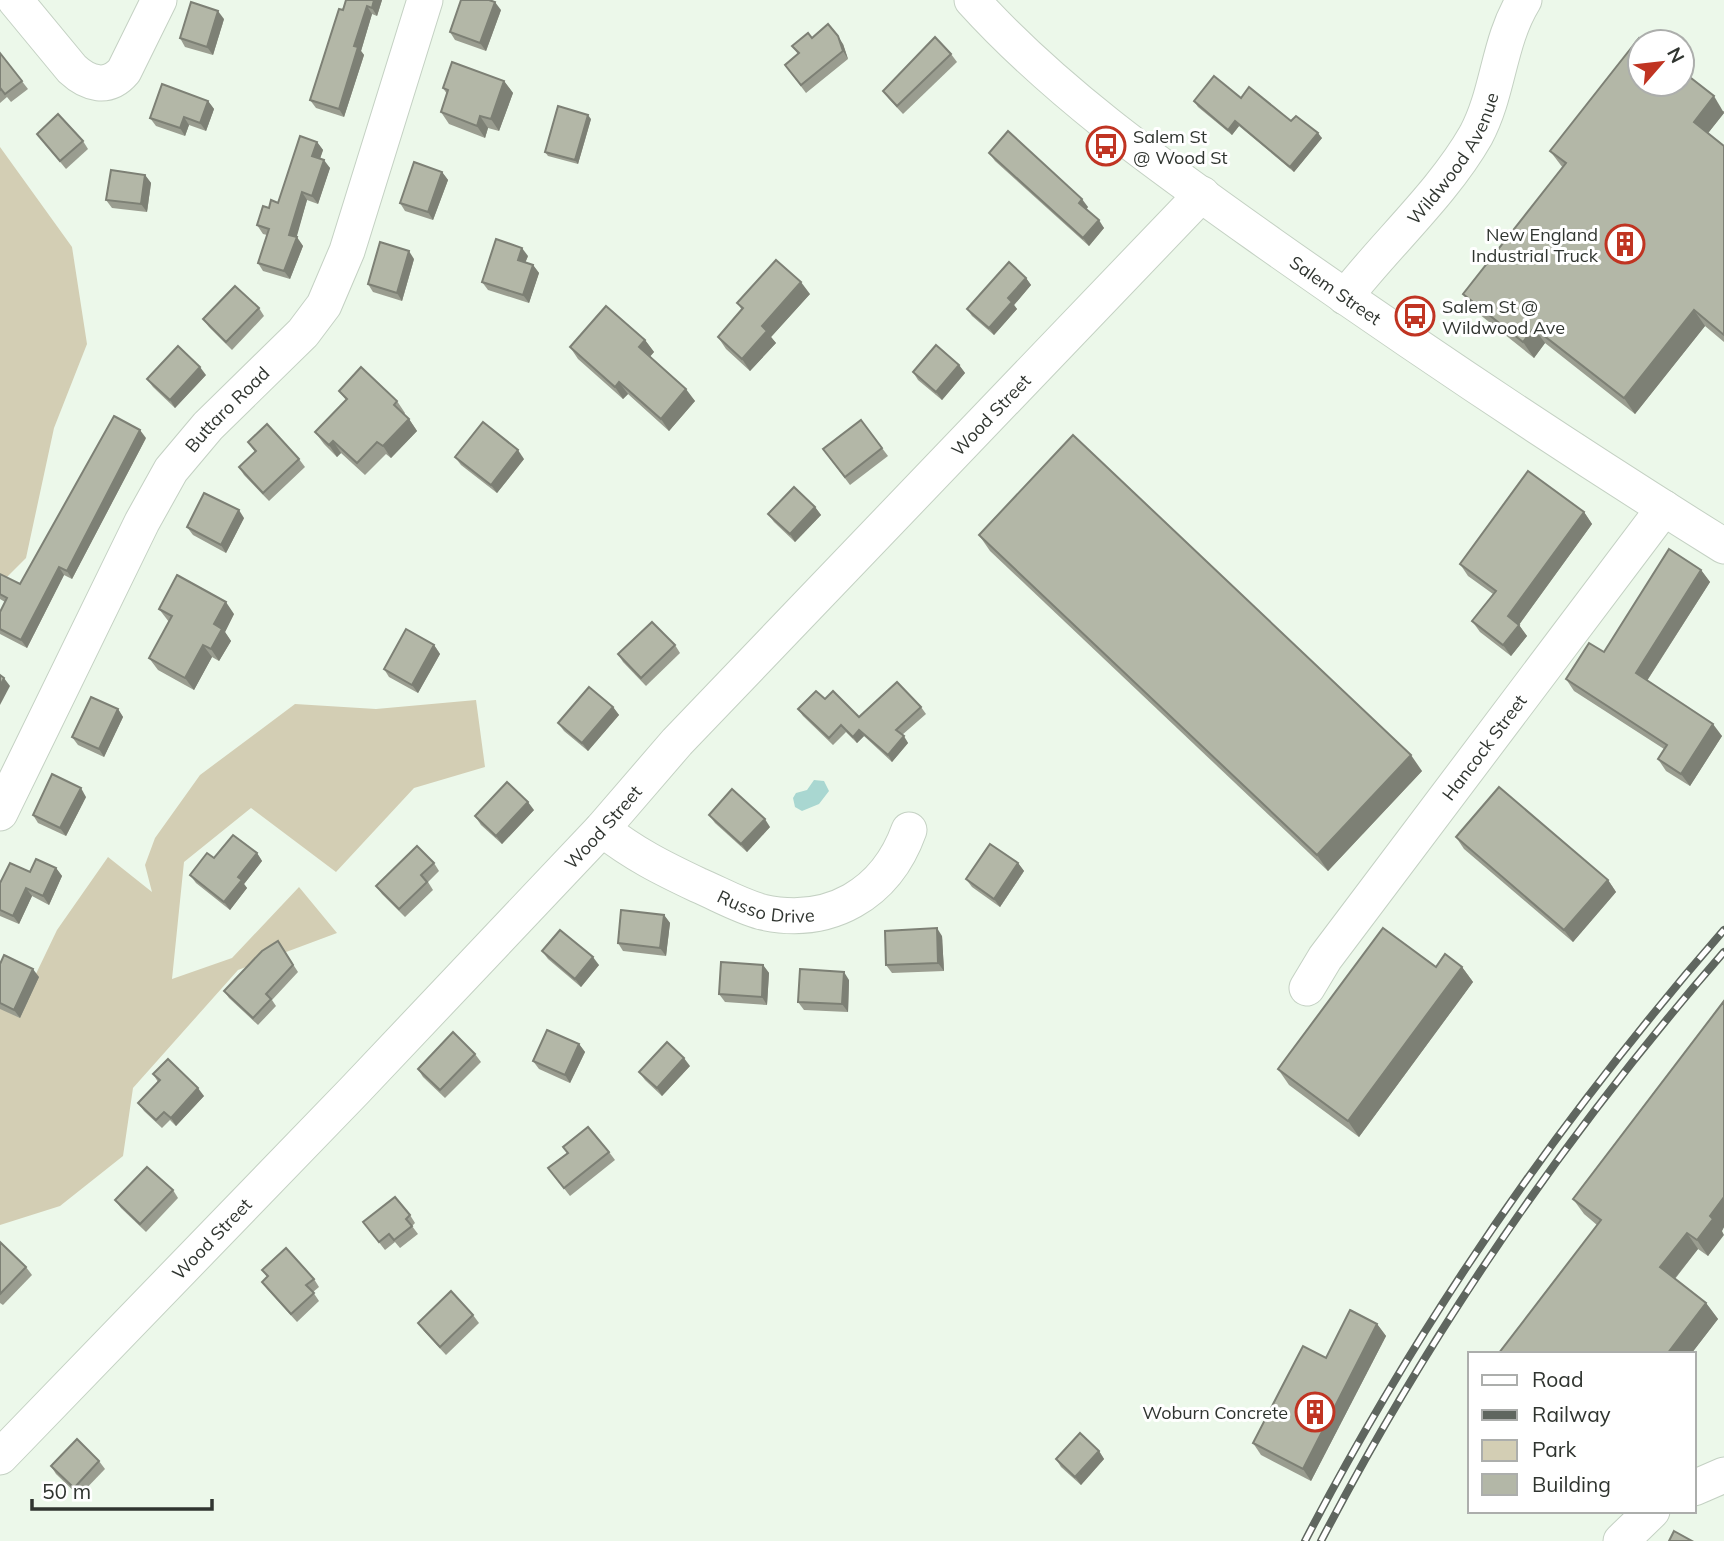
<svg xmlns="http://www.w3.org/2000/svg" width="1724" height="1541" font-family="Mulish,sans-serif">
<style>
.green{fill:#d3ceb4}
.water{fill:#a9d7d1}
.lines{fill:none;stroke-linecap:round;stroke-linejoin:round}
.minor-casing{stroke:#c4d1c3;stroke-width:37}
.minor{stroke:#fff;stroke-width:35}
.rail-casing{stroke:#5f665f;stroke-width:8}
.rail{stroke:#fff;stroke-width:5;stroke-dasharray:16;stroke-linecap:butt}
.wall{fill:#9a9d90}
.shaded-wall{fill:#7d8075}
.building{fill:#b3b7a7;stroke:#7d8075;stroke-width:2}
.labels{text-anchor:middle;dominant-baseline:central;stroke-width:6;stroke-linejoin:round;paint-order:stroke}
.poi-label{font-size:18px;fill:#303530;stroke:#fff;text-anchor:start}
.street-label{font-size:18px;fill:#303530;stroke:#fff}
</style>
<rect width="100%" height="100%" fill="#ecf8ea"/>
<g class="green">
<polygon points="0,147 72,247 87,344 54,428 26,558 0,584"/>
<polygon points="476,700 485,767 414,788 336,872 251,808 184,862 172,979 232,958 299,887 337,933 238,970 133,1088 123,1156 60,1206 0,1225 0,1004 34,978 57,930 108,857 152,892 145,865 155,838 200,775 295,704 376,709"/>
</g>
<polygon class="water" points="814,780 824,781 829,791 819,804 802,811 795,807 793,798 796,793 807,790"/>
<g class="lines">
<defs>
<g id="minor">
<path d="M15,0L72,69C88,84 108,90 124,71L159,0"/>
<path id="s1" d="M972,0C1058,95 1166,170 1270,244C1419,349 1570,450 1724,546"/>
<path id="s2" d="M1345,297C1386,244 1443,193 1476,135C1499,92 1498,42 1524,0"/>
<path id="s3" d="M0,813L142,522L171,470L208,426L303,333L324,305L347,251L425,0"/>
<path id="s4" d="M602,829C634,854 662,868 698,885C719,894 740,906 762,912C830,927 886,894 909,830"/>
<path id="s5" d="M1307,988L1325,958L1664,508"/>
<path id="s6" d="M0,1457L355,1090L602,829L677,742L1202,194"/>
<polyline points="1694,1488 1724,1475"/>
<polyline points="1621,1541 1652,1511"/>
</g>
</defs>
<use href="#minor" class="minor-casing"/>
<use href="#minor" class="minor"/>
<defs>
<g id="rail">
<path d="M1305,1541C1419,1321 1562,1116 1724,930"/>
<path d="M1321,1541C1431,1330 1568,1131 1724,952"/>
</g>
</defs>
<use href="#rail" class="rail-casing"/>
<use href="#rail" class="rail"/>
</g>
<g class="wall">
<polygon points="346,0 382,0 377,16 372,14 361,51 364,55 344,117 316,108 310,100"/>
<polygon points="501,10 486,51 455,40 450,32"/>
<polygon points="224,19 213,55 185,47 180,38"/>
<polygon points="812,38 843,44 848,59 806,93 785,65 798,54 792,46"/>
<polygon points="0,53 28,89 11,102 7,97 0,103"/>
<polygon points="951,54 957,62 903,114 889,99 883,91"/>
<polygon points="504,81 513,93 499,131 488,128 485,138 449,124 441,112 447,94 443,88"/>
<polygon points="1241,98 1322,138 1294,172 1239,126 1232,135 1198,107 1194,101"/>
<polygon points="208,101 214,109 206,131 189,125 185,136 156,126 150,118"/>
<polygon points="1724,111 1724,113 1708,133 1724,146 1724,342 1705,326 1635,414 1545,343 1534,358 1474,310 1463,294 1563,168 1550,151"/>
<polygon points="591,119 578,164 548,156 545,152"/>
<polygon points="37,134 83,141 88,149 66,169"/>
<polygon points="317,142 323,150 320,159 330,168 318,204 307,200 296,237 303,246 290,279 263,271 258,263 267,235 263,234 257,225 269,208 278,203"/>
<polygon points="989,153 1088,207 1086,209 1104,228 1089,246 995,161"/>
<polygon points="442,172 448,180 433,220 405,211 400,203"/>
<polygon points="145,175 151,183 147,212 112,208 106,200"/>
<polygon points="528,256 525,263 533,265 539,273 529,303 488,290 482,282"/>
<polygon points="414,259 402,301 373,292 368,284"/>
<polygon points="1026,278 1031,285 1014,305 1017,309 994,335 972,316 967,309"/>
<polygon points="810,294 771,337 776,343 750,371 726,349 718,337 742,310 737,303"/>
<polygon points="259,308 264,316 232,350 209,327 203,319"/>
<polygon points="645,340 654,352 650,356 695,401 669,431 628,394 623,399 578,359 570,347"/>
<polygon points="959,365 965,373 942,400 918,380 913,372"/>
<polygon points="206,375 175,408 153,387 147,379"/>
<polygon points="339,391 397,401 405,413 404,415 409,419 417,431 391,458 386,454 365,475 341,453 337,457 324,444 315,432 346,400"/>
<polygon points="146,438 72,579 64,575 27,648 0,634 0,612 5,602 0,599 0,574 20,584"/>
<polygon points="248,442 299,459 305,467 269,501 244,475 239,467 255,452"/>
<polygon points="882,448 888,456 850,485 823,449"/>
<polygon points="455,457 524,459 497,493 461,465"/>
<polygon points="815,507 821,515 795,542 774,522 768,514"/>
<polygon points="1584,512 1592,524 1519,625 1527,636 1511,656 1480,632 1472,621 1493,594 1468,576 1460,564"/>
<polygon points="244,518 226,553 193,535 187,527"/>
<polygon points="979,535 1422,771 1328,871 990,551"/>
<polygon points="1701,570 1710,582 1647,681 1722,736 1690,786 1666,771 1658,759 1664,749 1574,691 1566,679 1604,652"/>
<polygon points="159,609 234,614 225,632 231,641 219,661 212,657 194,690 158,670 149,658 169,622"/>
<polygon points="434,645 440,654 418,693 389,677 384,669"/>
<polygon points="675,645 680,653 646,686 623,662 618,654"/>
<polygon points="825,699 859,717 921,707 926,714 902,735 908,743 892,762 864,736 857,743 846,732 833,745 803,716 798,709"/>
<polygon points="613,707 619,715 588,751 564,731 558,723"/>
<polygon points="118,709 123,717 104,757 78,745 72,737"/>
<polygon points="86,797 66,836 38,823 33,815"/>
<polygon points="534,810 502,844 481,825 475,816"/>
<polygon points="709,815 770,827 747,852 715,823"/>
<polygon points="1456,837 1608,880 1616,892 1573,942 1464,849"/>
<polygon points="257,853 262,861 244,884 247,888 230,910 196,883 190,875 214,858"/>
<polygon points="434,863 439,871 428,882 433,890 405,917 382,894 376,886"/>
<polygon points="1018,863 1024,871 1000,907 972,887 966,879"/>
<polygon points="56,868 62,876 49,905 32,896 19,924 0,916 0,883 30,872"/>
<polygon points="664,915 670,923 666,956 623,951 618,943"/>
<polygon points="942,936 944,971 892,973 886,965"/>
<polygon points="278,941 298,972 272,1000 276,1006 258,1025 229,998 224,991"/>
<polygon points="542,951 599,965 581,987 548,959"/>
<polygon points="0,964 39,977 20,1018 0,1009"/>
<polygon points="763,965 769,973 767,1005 725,1002 719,994"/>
<polygon points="1436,967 1462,967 1473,982 1359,1137 1289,1085 1278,1069"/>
<polygon points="849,980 848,1012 804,1010 798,1002"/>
<polygon points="1724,1001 1724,1227 1708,1256 1698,1249 1675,1279 1706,1303 1718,1319 1691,1354 1500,1354 1597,1225 1584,1214 1573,1199"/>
<polygon points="579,1044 585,1052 570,1083 539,1069 533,1061"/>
<polygon points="475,1054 481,1062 445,1098 423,1077 418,1069"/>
<polygon points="690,1066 662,1096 645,1080 639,1072"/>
<polygon points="153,1074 204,1096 176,1126 170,1120 162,1128 144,1111 138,1103 158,1082"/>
<polygon points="563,1147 609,1152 615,1160 570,1196 548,1168 567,1153"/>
<polygon points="173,1190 178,1198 146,1232 121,1208 115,1200"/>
<polygon points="410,1215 415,1223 412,1226 418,1234 400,1248 395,1242 385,1250 363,1222"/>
<polygon points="0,1242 26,1267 32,1275 3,1305 0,1303"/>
<polygon points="262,1270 314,1279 319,1287 313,1292 319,1301 297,1322 268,1290 262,1282 267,1277"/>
<polygon points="473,1315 479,1323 446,1355 424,1331 418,1323"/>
<polygon points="1377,1324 1386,1336 1311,1481 1261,1455 1253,1443 1326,1358"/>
<polygon points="1099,1451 1104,1459 1081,1485 1061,1467 1056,1459"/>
<polygon points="99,1461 105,1469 79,1496 56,1474 51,1466"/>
</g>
<g class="shaded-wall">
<polygon points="374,0 382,0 377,16 372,8"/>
<polygon points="495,2 501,10 486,51 480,43"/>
<polygon points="367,6 372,14 361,51 364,55 344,117 339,109 354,46"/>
<polygon points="218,11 224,19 213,55 207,47"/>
<polygon points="838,36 843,44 848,59 843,51"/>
<polygon points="504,81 513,93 499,131 491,119"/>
<polygon points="1714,96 1724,113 1705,137 1694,122"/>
<polygon points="208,101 214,109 206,131 200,123"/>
<polygon points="588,115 591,119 578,164 575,160"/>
<polygon points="480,116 488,128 485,138 477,126"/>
<polygon points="184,117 189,125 185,136 180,128"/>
<polygon points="1235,121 1239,126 1232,135 1228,130"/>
<polygon points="1318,133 1322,138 1294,172 1290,167"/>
<polygon points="317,142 323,150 318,164 312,156"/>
<polygon points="324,160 330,168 318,204 312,196"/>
<polygon points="442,172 448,180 433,220 428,212"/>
<polygon points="145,175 151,183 147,212 141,204"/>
<polygon points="302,192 307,200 295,243 289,235"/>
<polygon points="1082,199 1088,207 1085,211 1079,203"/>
<polygon points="1099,220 1104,228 1089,246 1083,238"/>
<polygon points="297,237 303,246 290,279 284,271"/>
<polygon points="522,248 528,256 523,268 518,260"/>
<polygon points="409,251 414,259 402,301 397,293"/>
<polygon points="533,265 539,273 529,303 523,295"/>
<polygon points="1026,278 1031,285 1014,305 1017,309 994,335 989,328 1008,298"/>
<polygon points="801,282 810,294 771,337 776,343 750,371 742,359 762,326"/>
<polygon points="1694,310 1705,326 1635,414 1624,398"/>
<polygon points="1534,328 1545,343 1534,358 1523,342"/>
<polygon points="645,340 654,352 648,359 639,347"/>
<polygon points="959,365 965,373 942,400 936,392"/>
<polygon points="200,367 206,375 175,408 170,400"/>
<polygon points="619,382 628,394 623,399 615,387"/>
<polygon points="686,389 695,401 669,431 661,419"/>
<polygon points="409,419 417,431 391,458 383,446"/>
<polygon points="140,430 146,438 72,579 67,571"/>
<polygon points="333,441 341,453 337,457 329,445"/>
<polygon points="518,450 524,459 497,493 491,485"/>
<polygon points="815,507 821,515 795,542 790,534"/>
<polygon points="239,510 244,518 226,553 221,545"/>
<polygon points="1584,512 1592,524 1518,626 1519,625 1527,636 1511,656 1503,645 1508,616"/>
<polygon points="59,567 64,575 27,648 21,640"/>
<polygon points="1701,570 1710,582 1644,685 1636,673"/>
<polygon points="226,602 234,614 225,632 231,641 219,661 211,649 214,624"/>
<polygon points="203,645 212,657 194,690 185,678"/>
<polygon points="434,645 440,654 418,693 412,685"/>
<polygon points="4,678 10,686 0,705 0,686"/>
<polygon points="613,707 619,715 588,751 582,743"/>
<polygon points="118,709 123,717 104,757 99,749"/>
<polygon points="1713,724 1722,736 1690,786 1681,774"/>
<polygon points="859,730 864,736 857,743 853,737"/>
<polygon points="904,736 908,743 892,762 888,755"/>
<polygon points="1411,755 1422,771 1328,871 1317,855"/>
<polygon points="81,788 86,797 66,836 60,828"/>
<polygon points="528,802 534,810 502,844 496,836"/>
<polygon points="765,819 770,827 747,852 741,844"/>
<polygon points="257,853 262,861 244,884 247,888 230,910 224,902 238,877"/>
<polygon points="1018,863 1024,871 1000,907 994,899"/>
<polygon points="56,868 62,876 49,905 43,896"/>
<polygon points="1608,880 1616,892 1573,942 1564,930"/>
<polygon points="26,888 32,896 19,924 13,916"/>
<polygon points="664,915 670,923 666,956 660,948"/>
<polygon points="937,928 942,936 944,971 938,963"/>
<polygon points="593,957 599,965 581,987 575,979"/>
<polygon points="763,965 769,973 767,1005 762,997"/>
<polygon points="1462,967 1473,982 1359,1137 1348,1121"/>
<polygon points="33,969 39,977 20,1018 14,1010"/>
<polygon points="844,972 849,980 848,1012 842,1004"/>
<polygon points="579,1044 585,1052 570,1083 565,1075"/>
<polygon points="684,1058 690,1066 662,1096 657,1088"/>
<polygon points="198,1088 204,1096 176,1126 171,1118"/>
<polygon points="1724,1197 1724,1227 1722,1231 1724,1235 1708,1256 1697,1240 1710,1216"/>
<polygon points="1687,1233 1698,1249 1671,1283 1660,1267"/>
<polygon points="1706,1303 1718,1319 1691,1354 1667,1354"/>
<polygon points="1377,1324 1386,1336 1311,1481 1303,1469"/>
<polygon points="1099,1451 1104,1459 1081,1485 1075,1477"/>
</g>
<g class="building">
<polygon points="346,0 374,0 372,8 367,6 354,46 358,47 339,109 310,100 339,9 343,10"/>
<polygon points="461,0 489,0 495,2 480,43 450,32"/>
<polygon points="191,2 218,11 207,47 180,38"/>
<polygon points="828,24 838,36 843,51 801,85 785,65 799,53 792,46 808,33 812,38"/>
<polygon points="935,37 951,54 897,106 883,91"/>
<polygon points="1639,38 1645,42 1640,42 1640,84 1682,84 1682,71 1714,96 1694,122 1724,146 1724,335 1694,310 1624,398 1534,328 1523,342 1463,294 1566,163 1550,151"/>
<polygon points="0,53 22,81 5,94 1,89 0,90"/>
<polygon points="452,62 504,81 491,119 480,116 477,126 441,112 448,90 443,88"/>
<polygon points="1214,76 1241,98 1249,87 1291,121 1296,116 1318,133 1290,167 1235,121 1228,130 1194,101"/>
<polygon points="162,84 208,101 200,123 184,117 180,128 150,118"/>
<polygon points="558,106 588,115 575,160 545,152"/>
<polygon points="58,114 83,141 60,161 37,134"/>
<polygon points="1008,131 1082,199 1079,203 1099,220 1083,238 989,153"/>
<polygon points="300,136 317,142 312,156 324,160 312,196 302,192 289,235 297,237 284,271 258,263 269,229 257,225 263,206 269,208 271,200 278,203"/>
<polygon points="414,162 442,172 428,212 400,203"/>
<polygon points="111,170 145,175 141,204 106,200"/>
<polygon points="496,239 522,248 518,260 533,265 523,295 482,282"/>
<polygon points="380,242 409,251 397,293 368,284"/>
<polygon points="776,260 801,282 762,326 767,331 742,359 718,337 743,308 737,303"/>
<polygon points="1009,262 1026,278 1008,298 1012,302 989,328 967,309"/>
<polygon points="235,286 259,308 226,342 203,319"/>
<polygon points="606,306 645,340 639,347 686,389 661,419 619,382 615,387 570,347"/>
<polygon points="936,345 959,365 936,392 913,372"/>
<polygon points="178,346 200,367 170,400 147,379"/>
<polygon points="361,367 397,401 394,405 409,419 383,446 377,442 357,463 333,441 329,445 315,432 347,399 339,391"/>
<polygon points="114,416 140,430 67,571 59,567 21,640 0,629 0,612 7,598 0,594 0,574 20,584"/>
<polygon points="861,420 882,448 845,477 823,449"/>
<polygon points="483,422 518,450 491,485 455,457"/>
<polygon points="267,424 299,459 263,493 239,467 256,451 248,442"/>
<polygon points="1073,435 1411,755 1317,855 979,535"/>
<polygon points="1528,471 1584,512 1508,616 1519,625 1503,645 1472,621 1496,591 1460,564"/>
<polygon points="794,487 815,507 790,534 768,514"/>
<polygon points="204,493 239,510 221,545 187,527"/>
<polygon points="1669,549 1701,570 1636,673 1713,724 1681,774 1658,759 1667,745 1566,679 1589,643 1604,652"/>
<polygon points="177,575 226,602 214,624 222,629 211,649 203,645 185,678 149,658 172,616 159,609"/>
<polygon points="652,622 675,645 641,678 618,654"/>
<polygon points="406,629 434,645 412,685 384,669"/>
<polygon points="0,675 4,678 0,686"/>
<polygon points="897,682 921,707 896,730 904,736 888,755 859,730 853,737 841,725 829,738 798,709 816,691 825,699 833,691 859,717"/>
<polygon points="589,687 613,707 582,743 558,723"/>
<polygon points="91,697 118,709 99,749 72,737"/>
<polygon points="52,774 81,788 60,828 33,815"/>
<polygon points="507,782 528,802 496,836 475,816"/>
<polygon points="1499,787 1608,880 1564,930 1456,837"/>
<polygon points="732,789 765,819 741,844 709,815"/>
<polygon points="233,835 257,853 238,877 242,880 224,902 190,875 207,853 214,858"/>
<polygon points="990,844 1018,863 994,899 966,879"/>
<polygon points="417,846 434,863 421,875 427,882 399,909 376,886"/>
<polygon points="36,859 56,868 43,896 26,888 13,916 0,910 0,883 10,863 30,872"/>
<polygon points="621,910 664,915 660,948 618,943"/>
<polygon points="937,928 938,963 886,965 885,931"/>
<polygon points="1383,928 1436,967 1445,954 1462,967 1348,1121 1278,1069"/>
<polygon points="560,930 593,957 575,979 542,951"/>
<polygon points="278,941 293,965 266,994 271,999 253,1018 224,991 262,951"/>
<polygon points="4,955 33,969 14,1010 0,1003 0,964"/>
<polygon points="721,962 763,965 762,997 719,994"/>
<polygon points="800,969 844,972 842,1004 798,1002"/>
<polygon points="1724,1001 1724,1197 1710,1216 1713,1219 1697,1240 1687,1233 1660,1267 1706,1303 1667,1354 1500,1354 1499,1353 1601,1220 1573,1199"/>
<polygon points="547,1030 579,1044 565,1075 533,1061"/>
<polygon points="453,1032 475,1054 440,1090 418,1069"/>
<polygon points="667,1042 684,1058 657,1088 639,1072"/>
<polygon points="168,1059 198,1088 171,1118 164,1112 156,1120 138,1103 160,1080 153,1074"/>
<polygon points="588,1127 609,1152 564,1188 548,1168 568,1153 563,1147"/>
<polygon points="147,1167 173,1190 140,1224 115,1200"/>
<polygon points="395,1197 410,1215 406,1219 412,1226 394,1240 389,1234 379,1242 363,1222"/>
<polygon points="0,1242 26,1267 0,1294"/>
<polygon points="286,1248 314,1279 306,1285 314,1293 291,1314 262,1282 268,1276 262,1270"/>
<polygon points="451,1291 473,1315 440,1347 418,1323"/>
<polygon points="1350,1310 1377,1324 1303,1469 1253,1443 1303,1346 1326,1358"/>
<polygon points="1080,1433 1099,1451 1075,1477 1056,1459"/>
<polygon points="77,1439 99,1461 74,1488 51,1466"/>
<polygon points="1674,1531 1692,1541 1669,1541"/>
</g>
<defs>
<symbol id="bus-ring" viewBox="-11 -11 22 22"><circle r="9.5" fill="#fff" stroke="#c03422" stroke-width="1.5"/><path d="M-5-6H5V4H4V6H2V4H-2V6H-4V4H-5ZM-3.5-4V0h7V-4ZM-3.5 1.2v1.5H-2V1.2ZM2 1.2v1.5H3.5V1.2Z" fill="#c03422"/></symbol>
<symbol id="building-ring" viewBox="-11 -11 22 22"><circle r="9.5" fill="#fff" stroke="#c03422" stroke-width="1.5"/><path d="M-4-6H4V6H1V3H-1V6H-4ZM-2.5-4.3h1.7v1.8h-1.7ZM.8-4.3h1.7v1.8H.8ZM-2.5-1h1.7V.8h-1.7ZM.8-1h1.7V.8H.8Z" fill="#c03422"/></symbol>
</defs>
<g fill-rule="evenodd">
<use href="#bus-ring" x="1084" y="124" width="44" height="44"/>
<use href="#building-ring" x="1603" y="222" width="44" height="44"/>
<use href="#bus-ring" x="1393" y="294" width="44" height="44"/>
<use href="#building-ring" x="1293" y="1390" width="44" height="44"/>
</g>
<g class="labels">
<g class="poi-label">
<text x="1133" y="136">Salem St<tspan x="1133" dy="21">@ Wood St</tspan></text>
<text x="1598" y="234" text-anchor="end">New England<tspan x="1598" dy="21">Industrial Truck</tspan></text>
<text x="1442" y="306">Salem St @<tspan x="1442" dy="21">Wildwood Ave</tspan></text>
<text x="1288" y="1412" text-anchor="end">Woburn Concrete</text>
</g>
<g class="street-label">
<text stroke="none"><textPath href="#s2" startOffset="177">Wildwood Avenue</textPath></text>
<text stroke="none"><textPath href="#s1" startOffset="466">Salem Street</textPath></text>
<text stroke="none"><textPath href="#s3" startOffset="466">Buttaro Road</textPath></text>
<text stroke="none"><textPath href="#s6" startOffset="1438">Wood Street</textPath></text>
<text stroke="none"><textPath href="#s5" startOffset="299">Hancock Street</textPath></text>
<text stroke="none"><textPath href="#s6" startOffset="872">Wood Street</textPath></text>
<text stroke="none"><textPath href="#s4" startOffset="184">Russo Drive</textPath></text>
<text stroke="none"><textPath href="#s6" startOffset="304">Wood Street</textPath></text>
</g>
</g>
<rect x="1468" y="1352" width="228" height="161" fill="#ffffff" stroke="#acaeac" stroke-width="2"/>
<rect x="1482" y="1375" width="35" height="10" fill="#ffffff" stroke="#acaeac" stroke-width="2"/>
<text x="1532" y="1387" font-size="21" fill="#303530">Road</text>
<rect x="1482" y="1410" width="35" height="10" fill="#5f665f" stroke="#acaeac" stroke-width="2"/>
<text x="1532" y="1422" font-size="21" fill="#303530">Railway</text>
<rect x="1482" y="1440" width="35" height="21" fill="#d3ceb4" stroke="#acaeac" stroke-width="2"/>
<text x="1532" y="1457" font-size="21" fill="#303530">Park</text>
<rect x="1482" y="1474" width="35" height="21" fill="#b3b7a7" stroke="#acaeac" stroke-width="2"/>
<text x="1532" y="1492" font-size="21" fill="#303530">Building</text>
<g transform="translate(1661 63) rotate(62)"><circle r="33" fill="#ffffff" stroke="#acaeac" stroke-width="2"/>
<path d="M0-5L12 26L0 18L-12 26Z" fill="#c03422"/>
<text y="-10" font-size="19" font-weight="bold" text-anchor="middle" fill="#303530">N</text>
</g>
<path d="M32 1499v10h180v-10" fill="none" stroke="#303530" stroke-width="3.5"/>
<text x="42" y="1499" font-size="21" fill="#303530" stroke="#ffffff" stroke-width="5" paint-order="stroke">50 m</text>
</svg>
